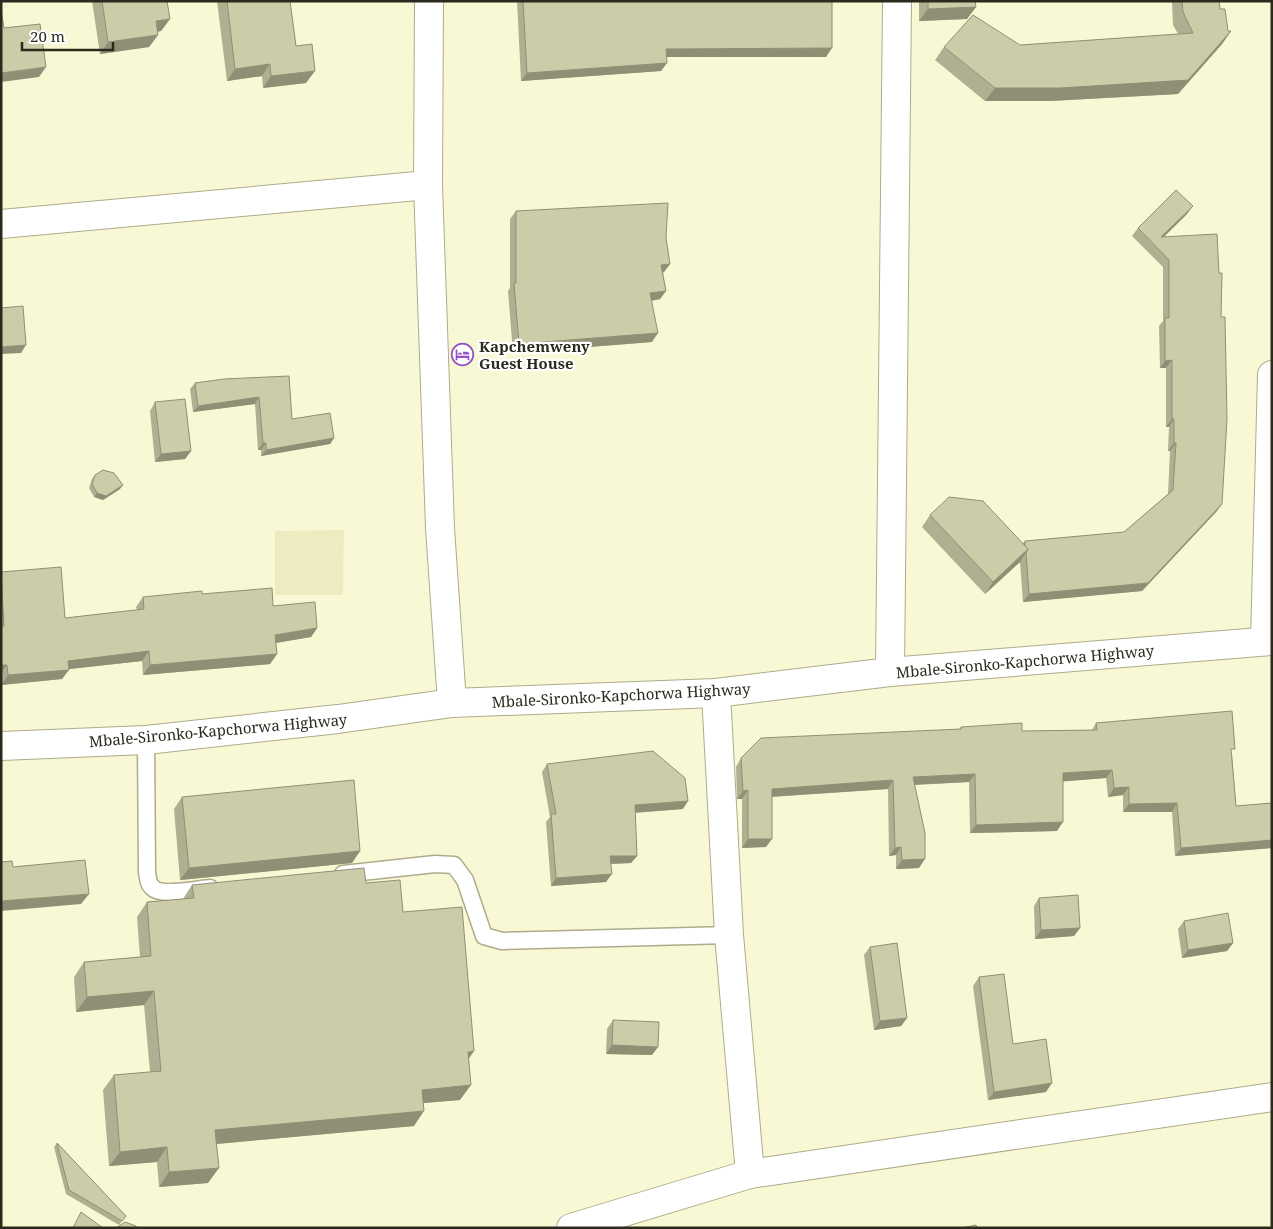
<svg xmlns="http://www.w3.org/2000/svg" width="1273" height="1229" font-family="'Noto Serif',serif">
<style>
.built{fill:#edebc0}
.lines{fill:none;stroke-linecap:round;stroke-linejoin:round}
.lane-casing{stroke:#adac8a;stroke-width:19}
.street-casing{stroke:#adac8a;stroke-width:30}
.primary-casing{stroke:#adac8a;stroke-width:30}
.lane{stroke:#fff;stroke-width:16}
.street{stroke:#fff;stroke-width:28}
.primary{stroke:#fff;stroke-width:28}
.wall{fill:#b0af91}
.shaded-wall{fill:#908f76}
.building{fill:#cdcca9;stroke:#908f76}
.labels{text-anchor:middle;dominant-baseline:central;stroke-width:4.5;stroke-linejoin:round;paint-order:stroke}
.poi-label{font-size:15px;font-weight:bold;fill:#2b2a1d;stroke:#fff;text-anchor:start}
.street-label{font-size:15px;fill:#2b2a1d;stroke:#fff}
</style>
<rect width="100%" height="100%" fill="#f9f8d4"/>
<polygon class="built" points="344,530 343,595 275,595 275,531"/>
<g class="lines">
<defs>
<g id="lane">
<path d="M146,740L147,872C148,877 148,884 152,887C160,897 197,889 210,888"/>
<polyline points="343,874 435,864 454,865 465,880 484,936 502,941 729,935"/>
</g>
<g id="street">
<polyline points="429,1 428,185 440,528 452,703"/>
<polyline points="1,224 428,185"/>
<polyline points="1265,641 1272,375"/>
<polyline points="890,672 897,1"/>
<polyline points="750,1174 1272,1097"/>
<polyline points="571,1228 750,1174 729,935 716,693"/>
</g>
<polyline id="primary" points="1,746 146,740 338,719 452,703 716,693 890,672 1272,641"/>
</defs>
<use href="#lane" class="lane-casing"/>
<use href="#street" class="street-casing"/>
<use href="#primary" class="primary-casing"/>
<use href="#lane" class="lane"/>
<use href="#street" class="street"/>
<use href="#primary" class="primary"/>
</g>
<g class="wall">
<polygon points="92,1 167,1 170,19 161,31 157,32 158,35 149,47 100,54"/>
<polygon points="217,1 290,1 296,46 306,83 263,88 262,76 227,81"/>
<polygon points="517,1 832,1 826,57 667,57 661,71 521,81"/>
<polygon points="919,1 975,1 976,7 967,19 919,21"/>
<polygon points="1172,1 1219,1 1220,9 1228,31 1231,31 1222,44 1178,94 1050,101 985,101 935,60 944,47 1020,45 1178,34 1173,25"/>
<polygon points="516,211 666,238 670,264 664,272 663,273 666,291 660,299 651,301 652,342 513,353 508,291 510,288 510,219"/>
<polygon points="1187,214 1164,237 1221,317 1222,504 1216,512 1142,591 1023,602 1020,562 985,594 922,527 930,515 1023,543 1025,541 1124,532 1168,494 1170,451 1168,451 1169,427 1166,427 1166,368 1160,368 1159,326 1163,321 1163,267 1132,236 1138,228"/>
<polygon points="289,376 292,419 334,438 330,444 261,456 261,450 258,450 255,404 193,412 190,389 195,383"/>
<polygon points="155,402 191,451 185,459 155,462 150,411"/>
<polygon points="95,475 120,489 103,500 94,497 89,488 92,479"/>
<polygon points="1,572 65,618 137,610 136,607 143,597 202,594 273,606 317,628 311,637 276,643 277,654 270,664 143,675 142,661 69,669 62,679 1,685"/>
<polygon points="1096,723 1232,754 1236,806 1272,803 1272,848 1175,856 1172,812 1123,812 1123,795 1108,797 1106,778 1063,781 1057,831 970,833 969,782 915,785 919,868 896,869 896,855 889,856 888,789 772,797 766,847 742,848 742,799 737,799 736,767 741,758 959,729 961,727 1022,731 1092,730"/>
<polygon points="547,764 683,809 635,813 637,856 631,863 611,864 606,882 551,886 546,822 550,817 542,772"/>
<polygon points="182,797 360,851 352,863 180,880 174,809"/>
<polygon points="366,883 403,912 468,1059 460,1100 423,1103 414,1126 217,1144 208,1183 159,1187 157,1162 109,1166 103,1090 114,1075 150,1072 144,1005 76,1012 74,977 84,962 140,957 137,917 147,902 183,899 192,885"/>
<polygon points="1039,898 1080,928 1074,936 1035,939 1034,906"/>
<polygon points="1184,921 1233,943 1227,951 1182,958 1178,929"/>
<polygon points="870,947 907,1018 901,1026 874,1030 864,955"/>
<polygon points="979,977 1013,1044 1046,1092 988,1100 973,986"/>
<polygon points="613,1020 652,1055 606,1054 607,1029"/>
<polygon points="57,1143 126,1216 119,1225 66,1194 54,1147"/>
</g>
<g class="shaded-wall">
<polygon points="976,7 967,19 919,21 928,9"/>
<polygon points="170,19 161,31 147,33 156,21"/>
<polygon points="1231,31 1222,44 1178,94 1050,101 985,101 995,88"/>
<polygon points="158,35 149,47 100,54 108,42"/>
<polygon points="832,48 826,57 661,57 666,49"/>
<polygon points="667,63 661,71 521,81 527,73"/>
<polygon points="270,64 262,76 227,81 235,69"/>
<polygon points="46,67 39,77 1,82 1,73"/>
<polygon points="315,71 306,83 263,88 271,76"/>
<polygon points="1193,206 1187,214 1155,245 1161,237"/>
<polygon points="670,264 664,272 655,273 661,265"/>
<polygon points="666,291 660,299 644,302 650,293"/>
<polygon points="658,333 652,342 513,353 519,344"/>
<polygon points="26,345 21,353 1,354 1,347"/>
<polygon points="1172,360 1166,368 1160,368 1165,361"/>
<polygon points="259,397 255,404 193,412 198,406"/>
<polygon points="1172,419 1174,419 1169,427 1166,427"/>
<polygon points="334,438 330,444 261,456 266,450"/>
<polygon points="263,443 266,443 261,450 258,450"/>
<polygon points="1174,443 1176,443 1170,451 1168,451"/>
<polygon points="191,451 185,459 155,462 161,454"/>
<polygon points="123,485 120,489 103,500 94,497 97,493"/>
<polygon points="1222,504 1216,512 1142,591 1023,602 1029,594"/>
<polygon points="1028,549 1020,562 985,594 993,582"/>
<polygon points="317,628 311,637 269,644 275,635"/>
<polygon points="149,651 142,661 61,670 68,661"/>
<polygon points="277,654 270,664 143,675 150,665"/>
<polygon points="1,665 7,665 1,673"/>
<polygon points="69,670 62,679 1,685 8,675"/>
<polygon points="1112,770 1106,778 1057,782 1063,773"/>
<polygon points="975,774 969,782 907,785 913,777"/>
<polygon points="893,780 888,789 766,797 772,789"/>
<polygon points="1129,787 1123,795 1108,797 1114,788"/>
<polygon points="748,790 742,799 737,799 743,791"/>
<polygon points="688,801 683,809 629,813 635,805"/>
<polygon points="1177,803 1172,812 1123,812 1129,804"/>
<polygon points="1063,822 1057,831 970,833 976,825"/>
<polygon points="748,839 772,839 766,847 742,848"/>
<polygon points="1272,840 1272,848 1175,856 1181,848"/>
<polygon points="901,847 896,855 889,856 895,848"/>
<polygon points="360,851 352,863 180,880 189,868"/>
<polygon points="610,856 637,856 631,863 605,864"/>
<polygon points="925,859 919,868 896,869 902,860"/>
<polygon points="612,874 606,882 551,886 556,878"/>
<polygon points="89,894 81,904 1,911 1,901"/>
<polygon points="1080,928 1074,936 1035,939 1041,930"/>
<polygon points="1233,943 1227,951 1182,958 1188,950"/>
<polygon points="154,991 144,1005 76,1012 87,997"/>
<polygon points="907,1018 901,1026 874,1030 880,1021"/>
<polygon points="612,1045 658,1047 652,1055 606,1054"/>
<polygon points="474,1051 464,1066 468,1052"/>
<polygon points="1052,1083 1046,1092 988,1100 994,1092"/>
<polygon points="471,1085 460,1100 412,1104 422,1090"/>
<polygon points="424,1111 414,1126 205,1145 215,1130"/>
<polygon points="167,1147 157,1162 109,1166 120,1152"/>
<polygon points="219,1168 208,1183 159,1187 169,1172"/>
</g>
<g class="building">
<polygon points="102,1 167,1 170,19 156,21 158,35 108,42"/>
<polygon points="227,1 290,1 296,46 312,44 315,71 271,76 270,64 235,69"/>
<polygon points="523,1 832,1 832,48 666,49 667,63 527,73"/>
<polygon points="928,1 975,1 976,7 928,9"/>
<polygon points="1182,1 1219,1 1220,9 1225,9 1228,31 1231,31 1188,80 1060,88 995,88 944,47 973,15 1020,45 1193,33 1183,12"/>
<polygon points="1,10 4,28 40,24 46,67 1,73"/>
<polygon points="1176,190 1193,206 1161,237 1217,234 1219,273 1222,273 1221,317 1225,317 1227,419 1222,504 1148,583 1029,594 1026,553 1028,549 1025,546 1025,541 1124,532 1173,490 1176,443 1174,443 1174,419 1172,419 1172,360 1165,361 1165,318 1169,318 1169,260 1138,228"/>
<polygon points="668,203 666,238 670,264 661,265 666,291 650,293 658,333 519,344 514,283 516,283 516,211"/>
<polygon points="23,306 26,345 1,347 1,308"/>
<polygon points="289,376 292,419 330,413 334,438 266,450 266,443 263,443 259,397 198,406 195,383 224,379"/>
<polygon points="185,399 191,451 161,454 155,402"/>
<polygon points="103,470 114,473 123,485 106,496 97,493 92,484 95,475"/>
<polygon points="949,497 983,501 1028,549 993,582 930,515"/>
<polygon points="61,567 65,618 144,609 143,597 202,591 202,594 272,588 273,606 315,602 317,628 275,635 277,654 150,665 149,651 68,661 69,670 8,675 7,665 1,665 1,626 4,626 1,572"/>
<polygon points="1232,711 1235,749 1231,749 1236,806 1272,803 1272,840 1181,848 1177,803 1129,804 1129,787 1114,788 1112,770 1063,773 1063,822 976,825 975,774 913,777 925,833 925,859 902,860 901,847 895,848 893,780 772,789 772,839 748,839 748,790 743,791 741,758 761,738 961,729 961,727 1022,723 1022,731 1097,730 1096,723"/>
<polygon points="653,751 685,778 688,801 635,805 637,856 610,856 612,874 556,878 551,814 556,814 547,764"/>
<polygon points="354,780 360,851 189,868 182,797"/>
<polygon points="85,860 89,894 1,901 1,862 12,861 13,867"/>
<polygon points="364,868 366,883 400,880 403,912 462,907 474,1051 468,1052 471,1085 422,1090 424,1111 215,1130 219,1168 169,1172 167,1147 120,1152 114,1075 161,1071 154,991 87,997 84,962 151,956 147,902 194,898 192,885"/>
<polygon points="1078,895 1080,928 1041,930 1039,898"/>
<polygon points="1228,913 1233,943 1188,950 1184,921"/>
<polygon points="897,943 907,1018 880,1021 870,947"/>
<polygon points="1004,974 1013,1044 1046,1039 1052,1083 994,1092 979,977"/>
<polygon points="613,1020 659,1022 658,1047 612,1045"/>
<polygon points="57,1143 126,1216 122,1221 69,1190"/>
<polygon points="81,1212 103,1228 73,1228"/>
<polygon points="125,1222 136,1226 137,1228 116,1228"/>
<polygon points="976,1225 977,1228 961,1228"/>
</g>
<defs>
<symbol id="hotel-ring" viewBox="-11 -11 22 22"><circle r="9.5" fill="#fff" stroke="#9151c7" stroke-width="1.5"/><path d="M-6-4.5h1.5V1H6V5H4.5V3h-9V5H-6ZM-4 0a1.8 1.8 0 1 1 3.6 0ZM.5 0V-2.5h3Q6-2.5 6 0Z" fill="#9151c7"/></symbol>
</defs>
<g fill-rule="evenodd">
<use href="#hotel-ring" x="450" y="342" width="25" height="25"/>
</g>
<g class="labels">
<g class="poi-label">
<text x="479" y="346">Kapchemweny<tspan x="479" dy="17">Guest House</tspan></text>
</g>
<g class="street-label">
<text transform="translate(1025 661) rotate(-5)">Mbale-Sironko-Kapchorwa Highway</text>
<text transform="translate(621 695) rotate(-3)">Mbale-Sironko-Kapchorwa Highway</text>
<text transform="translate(218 730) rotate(-5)">Mbale-Sironko-Kapchorwa Highway</text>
</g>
</g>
<rect width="1273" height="1229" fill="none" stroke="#2b2a1d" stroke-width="5"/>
<path d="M22 42v8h91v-8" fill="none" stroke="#2b2a1d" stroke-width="2.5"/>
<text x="30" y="42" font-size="15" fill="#2b2a1d" stroke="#ffffff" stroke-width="4" paint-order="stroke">20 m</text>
</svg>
